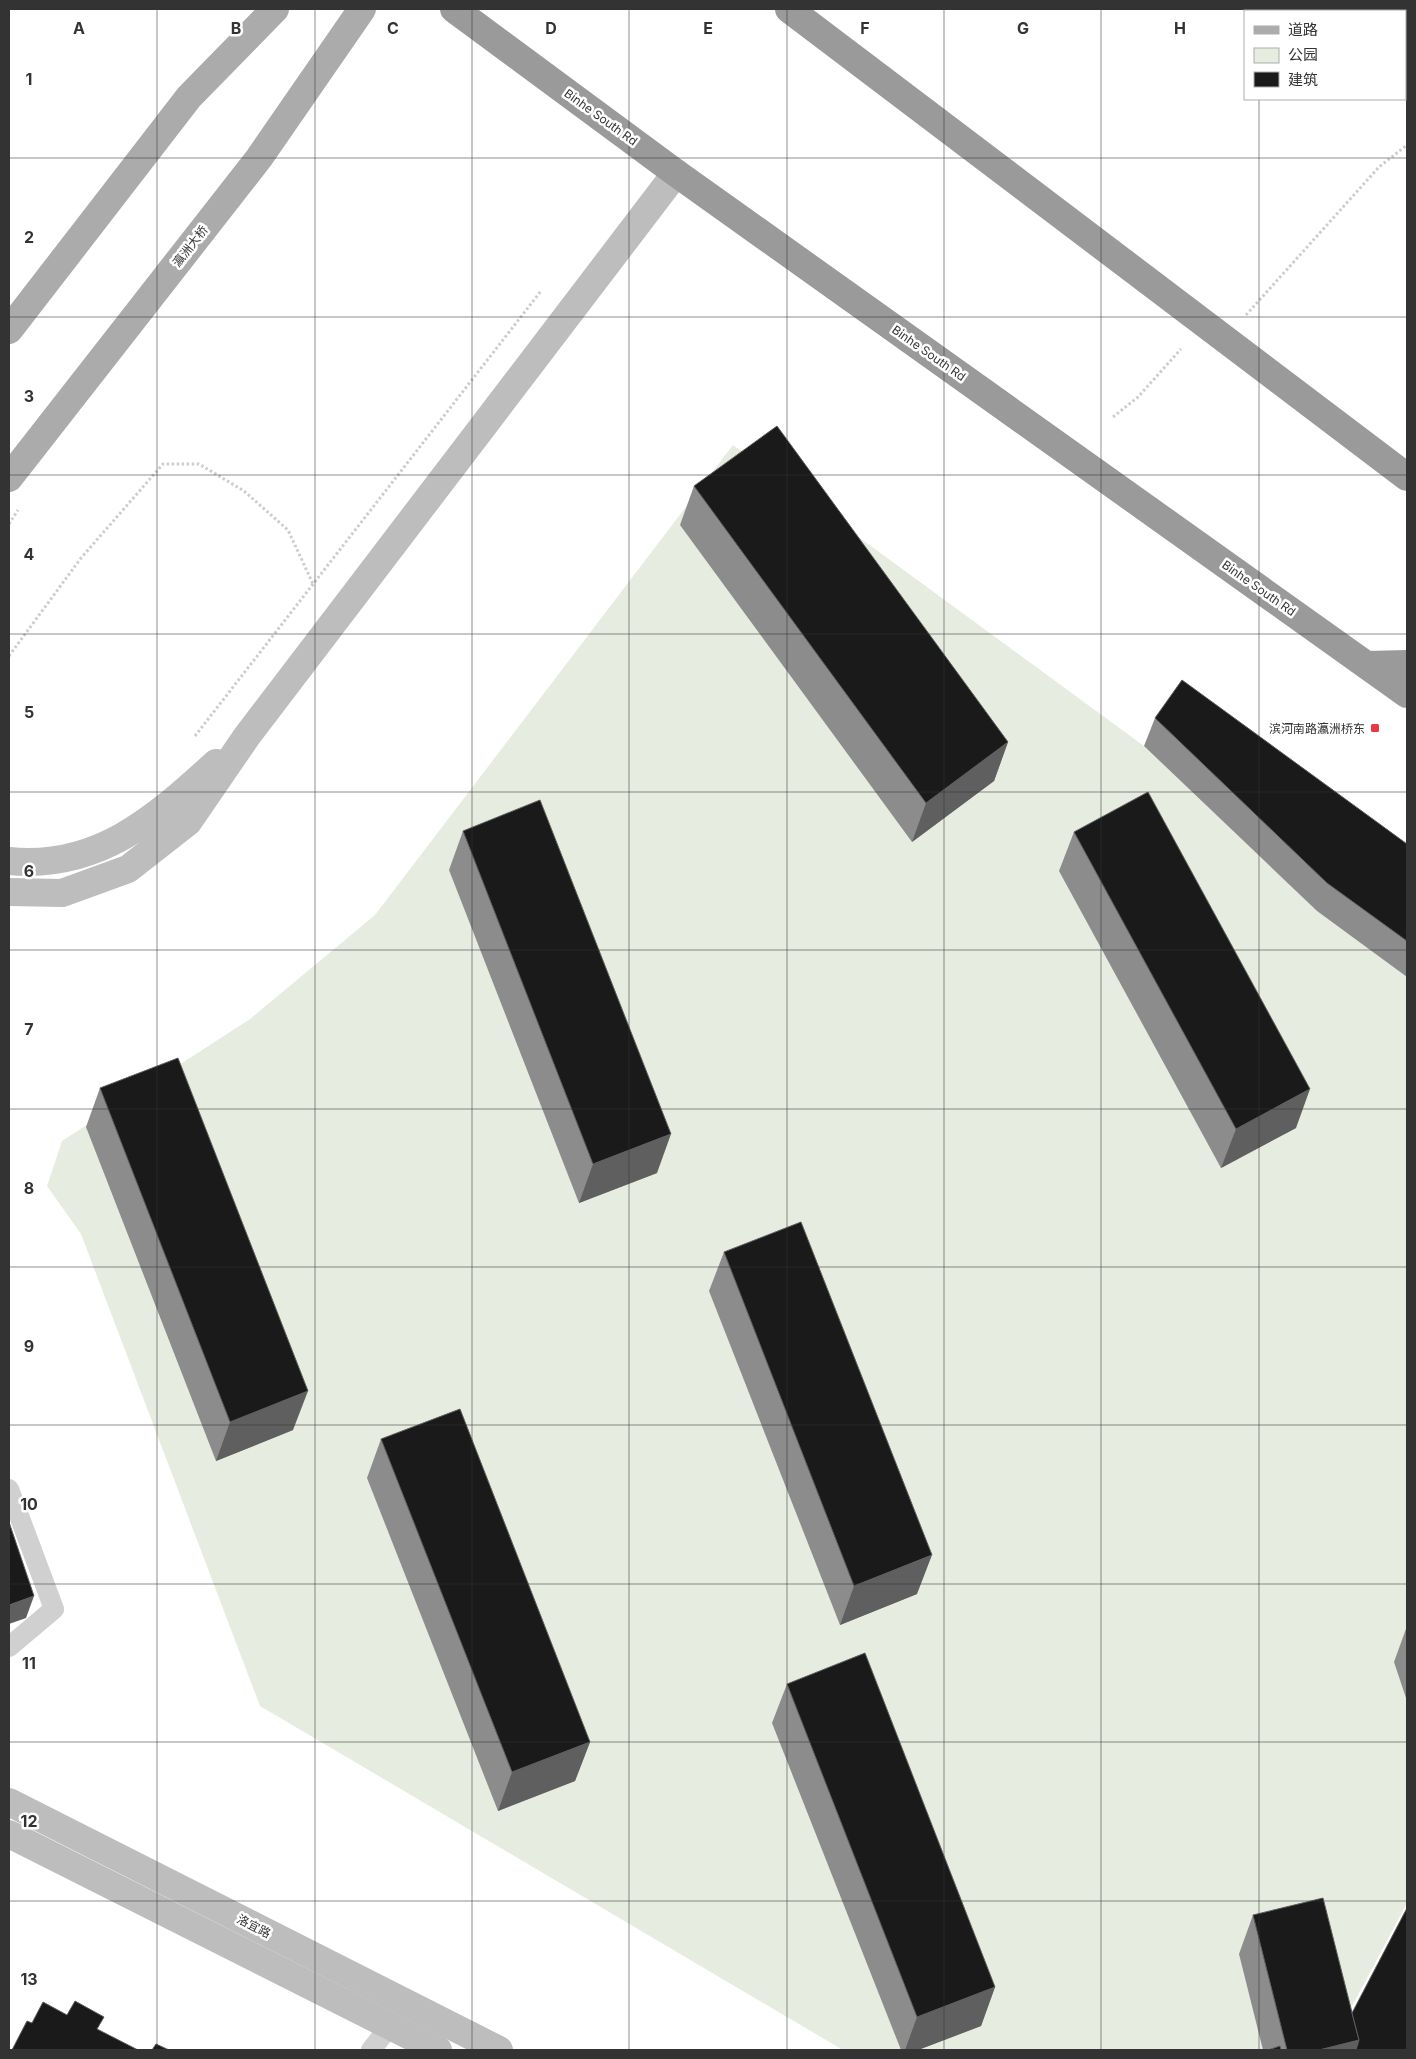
<svg xmlns="http://www.w3.org/2000/svg" width="1416" height="2059" font-family="Inter,'Noto Sans SC',sans-serif">
<style>
.green{fill:#e6ecdf}
.lines{fill:none;stroke-linecap:round;stroke-linejoin:round}
.path{stroke:#cdcdcd;stroke-width:3;stroke-dasharray:2.5 2.5;stroke-linecap:butt}
.lane{stroke:#d0d0d0;stroke-width:20}
.secondary{stroke:#bdbdbd;stroke-width:28}
.primary{stroke:#ababab;stroke-width:28}
.highway{stroke:#9a9a9a;stroke-width:28}
.wall{fill:#8c8c8c}
.shaded-wall{fill:#5f5f5f}
.building{fill:#1a1a1a;stroke:#5f5f5f}
.grid{fill:none;stroke:#333;stroke-width:1;stroke-opacity:0.55}
.poi-dot{fill:#e63946;stroke:#fff;stroke-width:2}
.labels{text-anchor:middle;dominant-baseline:central;stroke-width:5;stroke-linejoin:round;paint-order:stroke}
.street-label{font-size:12px;fill:#333;stroke:#fff}
.poi-label{font-size:12px;fill:#333;stroke:#fff;text-anchor:end}
.grid-label{font-size:16px;text-anchor:middle;font-weight:bold;fill:#333;stroke:#fff;stroke-width:5;stroke-linejoin:round;paint-order:stroke}
</style>
<rect width="100%" height="100%" fill="#fff"/>
<polygon class="green" points="733,445 1144,746 1317,911 1407,977 1407,1903 1342,2025 1300,2050 843,2050 260,1706 81,1234 47,1186 62,1141 250,1019 375,915"/>
<g class="lines">
<g class="path">
<polyline points="1246,315 1379,167 1407,145"/>
<polyline points="1113,417 1138,397 1181,349"/>
<polyline points="9,524 18,510"/>
<polyline points="9,656 81,558 163,464 199,464 244,491 288,530 313,584"/>
<polyline points="195,736 541,291"/>
</g>
<g class="lane">
<polyline points="9,1489 54,1609 9,1647"/>
<polyline points="371,2050 390,2026"/>
</g>
<g class="secondary">
<path d="M9,861C97,870 155,819 216,763"/>
<polyline points="9,892 62,893 128,869 188,822 247,736 676,173"/>
<polyline points="9,1802 499,2050"/>
<polyline points="9,1834 438,2050"/>
</g>
<g class="primary">
<polyline points="9,330 189,97 275,9"/>
<polyline points="9,478 259,158 362,9"/>
</g>
<g class="highway">
<polyline points="454,9 676,173 1407,694"/>
<polyline points="789,9 1407,477"/>
<polyline points="1367,665 1407,664"/>
</g>
</g>
<g class="wall">
<polygon points="694,486 1008,742 994,781 912,842 680,525"/>
<polygon points="1155,718 1407,844 1407,977 1317,911 1144,746"/>
<polygon points="463,831 657,1173 579,1203 449,870"/>
<polygon points="1074,832 1296,1128 1221,1168 1059,871"/>
<polygon points="100,1088 293,1430 216,1461 86,1127"/>
<polygon points="724,1252 917,1594 840,1625 709,1291"/>
<polygon points="381,1439 590,1742 575,1781 498,1811 367,1478"/>
<polygon points="1407,1626 1407,1701 1394,1662"/>
<polygon points="787,1684 995,1987 981,2026 918,2050 901,2050 772,1723"/>
<polygon points="1253,1915 1352,2013 1407,2050 1263,2050 1239,1954"/>
</g>
<g class="shaded-wall">
<polygon points="1008,742 994,781 912,842 926,803"/>
<polygon points="1310,1089 1296,1128 1221,1168 1236,1129"/>
<polygon points="671,1134 657,1173 579,1203 593,1164"/>
<polygon points="308,1391 293,1430 216,1461 230,1422"/>
<polygon points="932,1555 917,1594 840,1625 854,1586"/>
<polygon points="34,1596 26,1618 9,1624 9,1605"/>
<polygon points="590,1742 575,1781 498,1811 512,1772"/>
<polygon points="995,1987 981,2026 918,2050 905,2050 917,2017"/>
<polygon points="1359,2040 1356,2050 1319,2050"/>
</g>
<g class="building">
<polygon points="777,426 1008,742 926,803 694,486"/>
<polygon points="1182,680 1407,844 1407,941 1327,883 1155,718"/>
<polygon points="1148,792 1310,1089 1236,1129 1074,832"/>
<polygon points="540,800 671,1134 593,1164 463,831"/>
<polygon points="178,1058 308,1391 230,1422 100,1088"/>
<polygon points="801,1222 932,1555 854,1586 724,1252"/>
<polygon points="460,1409 590,1742 512,1772 381,1439"/>
<polygon points="9,1522 34,1596 9,1605"/>
<polygon points="865,1653 995,1987 917,2017 787,1684"/>
<polygon points="1323,1898 1359,2040 1319,2050 1287,2050 1253,1915"/>
<polygon points="1407,1908 1407,2050 1356,2050 1359,2040 1352,2013"/>
<polygon points="75,2001 104,2017 97,2029 138,2050 12,2050 27,2021 32,2023 43,2002 67,2015"/>
<polygon points="156,2044 169,2050 152,2050"/>
<polygon points="1280,2046 1281,2050 1268,2050"/>
</g>
<path class="grid" d="M157,9V2050M315,9V2050M472,9V2050M629,9V2050M787,9V2050M944,9V2050M1101,9V2050M1259,9V11M1259,99V2050M9,158H1407M9,317H1407M9,475H1407M9,634H1407M9,792H1407M9,950H1407M9,1109H1407M9,1267H1407M9,1425H1407M9,1584H1407M9,1742H1407M9,1901H1407"/>
<rect class="poi-dot" x="1370" y="723" width="10" height="10" rx="2.5"/>
<g class="labels">
<g class="street-label">
<text transform="translate(601 117) rotate(36)">Binhe South Rd</text>
<text transform="translate(190 246) rotate(-52)">瀛洲大桥</text>
<text transform="translate(929 353) rotate(35)">Binhe South Rd</text>
<text transform="translate(1259 588) rotate(35)">Binhe South Rd</text>
<text transform="translate(254 1926) rotate(27)">洛宜路</text>
</g>
<g class="poi-label">
<text x="1365" y="728">滨河南路瀛洲桥东</text>
</g>
</g>
<g class="grid-label">
<text x="79" y="34">A</text>
<text x="236" y="34">B</text>
<text x="393" y="34">C</text>
<text x="551" y="34">D</text>
<text x="708" y="34">E</text>
<text x="865" y="34">F</text>
<text x="1023" y="34">G</text>
<text x="1180" y="34">H</text>
<text x="29" y="85">1</text>
<text x="29" y="243">2</text>
<text x="29" y="402">3</text>
<text x="29" y="560">4</text>
<text x="29" y="718">5</text>
<text x="29" y="877">6</text>
<text x="29" y="1035">7</text>
<text x="29" y="1194">8</text>
<text x="29" y="1352">9</text>
<text x="29" y="1510">10</text>
<text x="29" y="1669">11</text>
<text x="29" y="1827">12</text>
<text x="29" y="1985">13</text>
</g>
<rect width="1416" height="2059" fill="none" stroke="#333333" stroke-width="20"/>
<rect x="1244" y="10" width="162" height="90" fill="#ffffff" stroke="#adadad"/>
<rect x="1254" y="26" width="25" height="8" fill="#ababab" stroke="#adadad"/>
<text x="1288" y="35" font-size="15" fill="#333333">道路</text>
<rect x="1254" y="48" width="25" height="15" fill="#e6ecdf" stroke="#adadad"/>
<text x="1288" y="60" font-size="15" fill="#333333">公园</text>
<rect x="1254" y="72" width="25" height="15" fill="#1a1a1a" stroke="#adadad"/>
<text x="1288" y="85" font-size="15" fill="#333333">建筑</text>
</svg>
